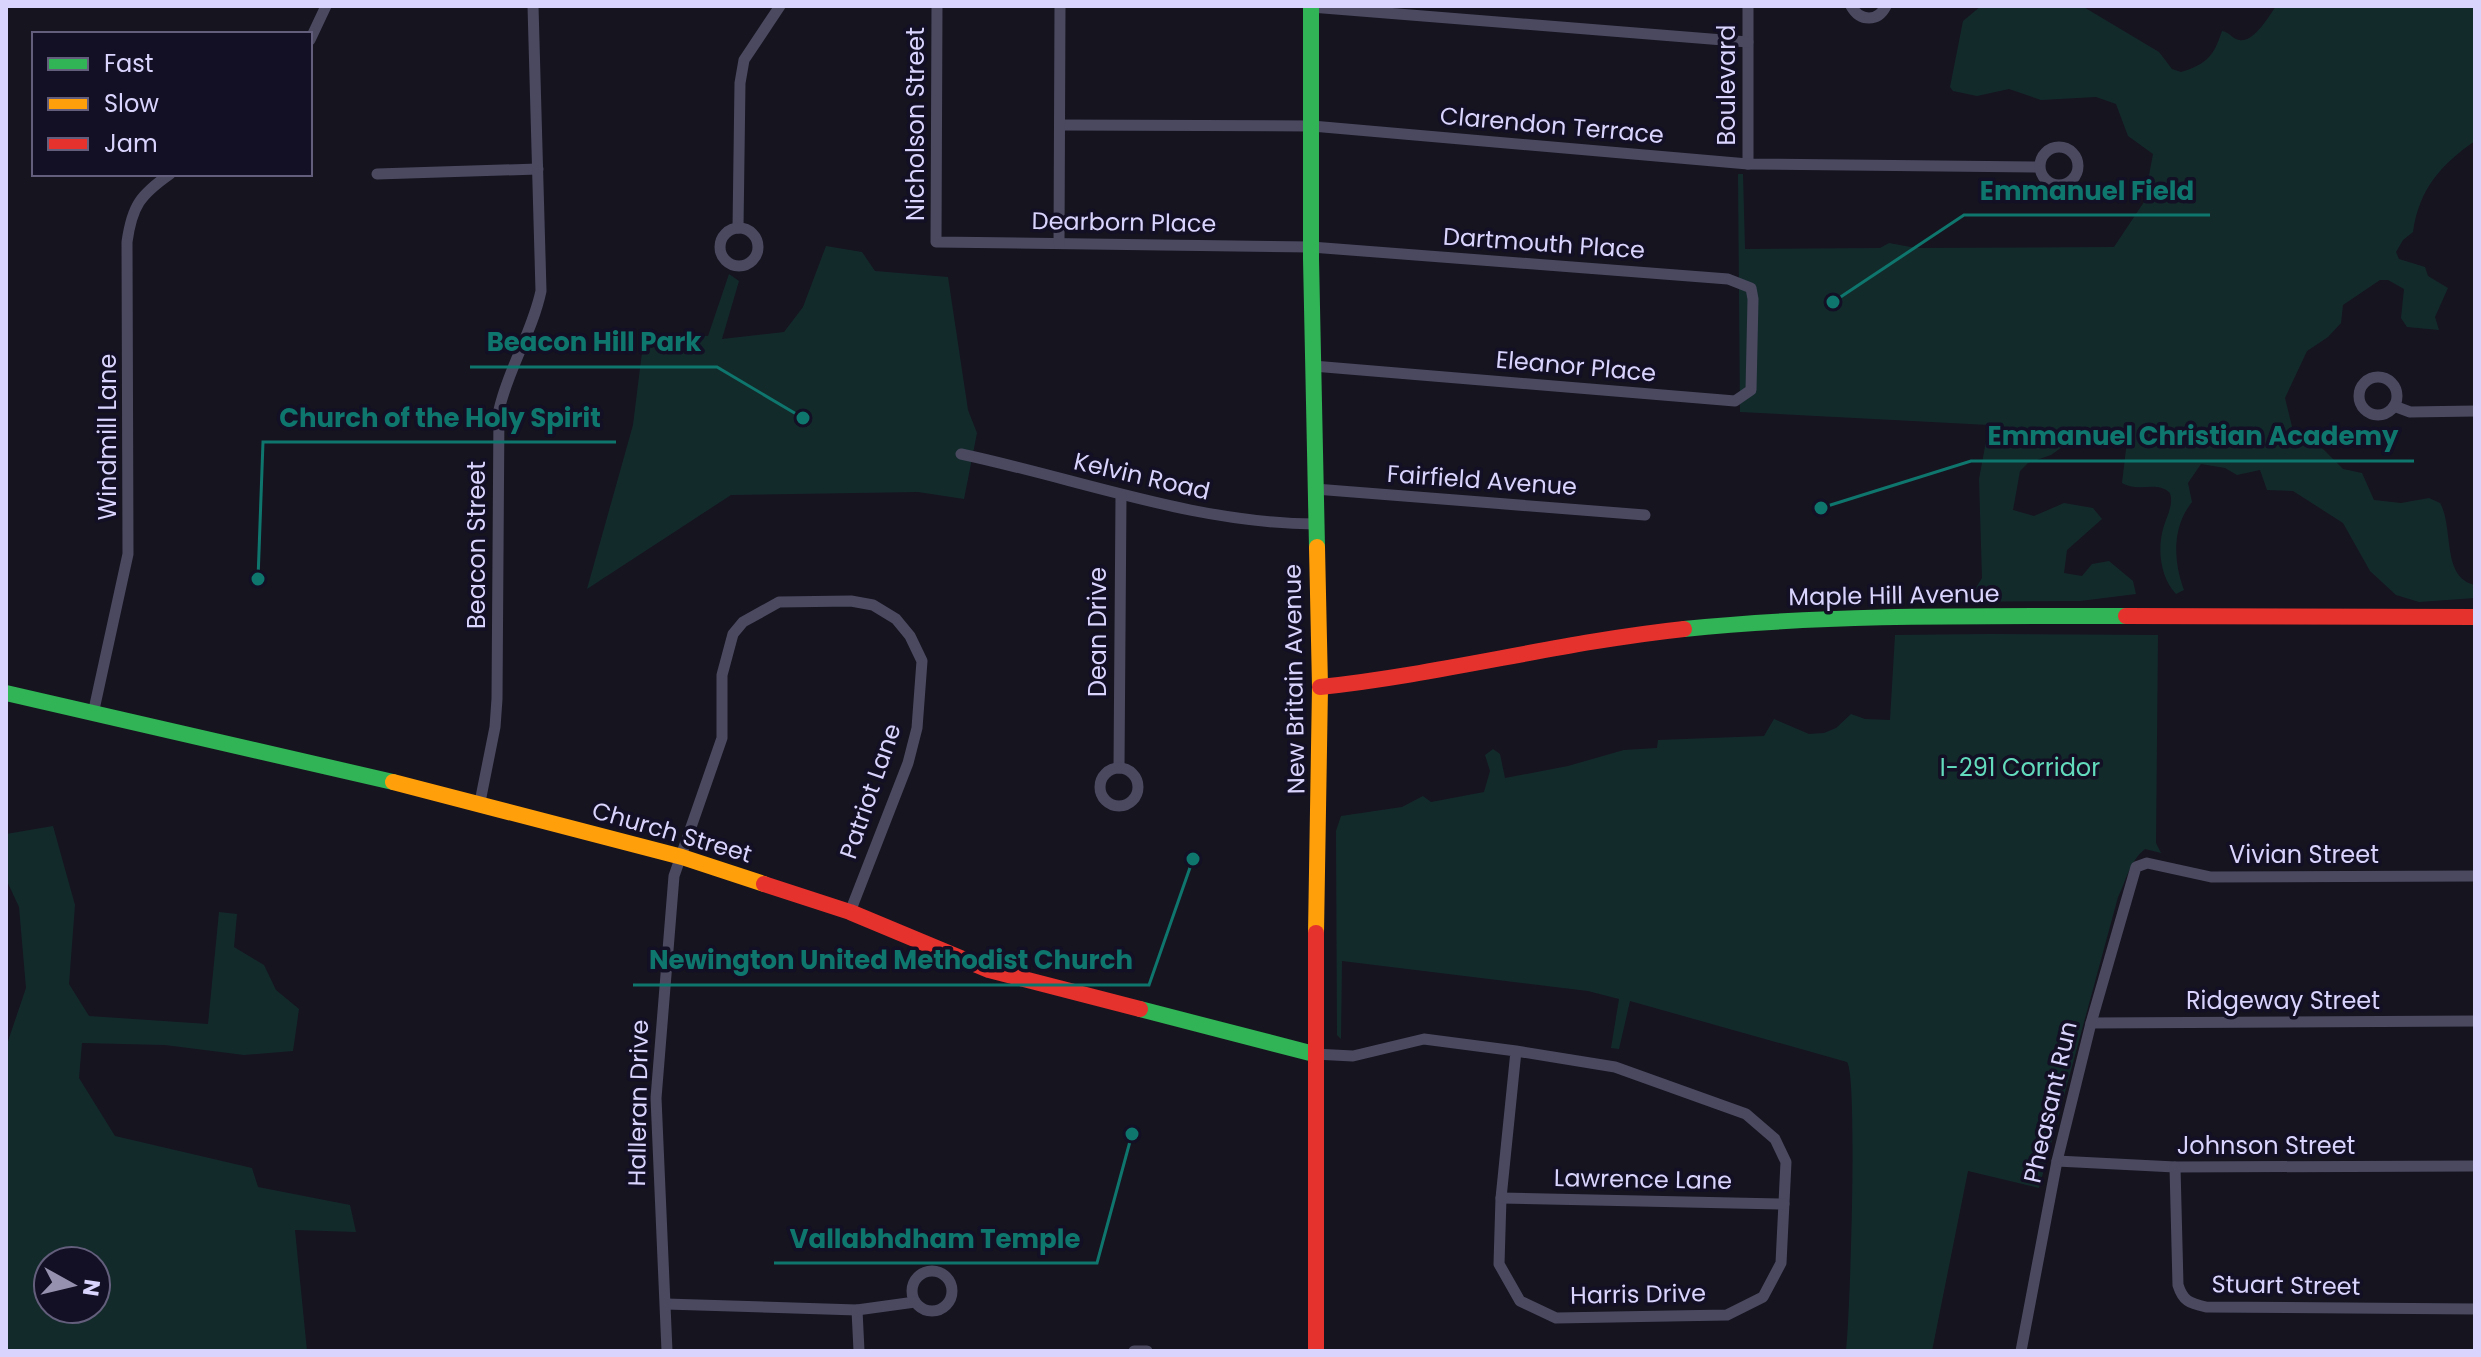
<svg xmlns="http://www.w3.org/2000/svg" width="2481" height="1357" font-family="Poppins,sans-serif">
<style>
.green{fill:#132a2b;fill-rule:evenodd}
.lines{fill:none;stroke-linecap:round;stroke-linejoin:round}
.street{stroke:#4a4960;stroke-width:11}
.fast{stroke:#30b455;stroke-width:16}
.slow{stroke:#ff9f0a;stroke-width:16}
.jam{stroke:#e5322d;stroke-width:16}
.labels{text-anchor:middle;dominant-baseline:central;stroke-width:7;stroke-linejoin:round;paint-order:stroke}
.street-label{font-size:24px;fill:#d9d4fd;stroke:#130f24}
.park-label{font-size:24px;fill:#63dbbd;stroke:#130f24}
.leader{fill:none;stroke:#0f766e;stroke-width:3}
.callout-dot{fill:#0f766e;stroke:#130f24;stroke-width:3}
.callout-label{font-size:26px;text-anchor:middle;font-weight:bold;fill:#0f766e;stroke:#130f24;stroke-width:7;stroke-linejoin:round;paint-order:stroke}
</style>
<rect width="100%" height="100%" fill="#16141f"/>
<g class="green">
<path d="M1981,6H2082L2159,52L2172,69L2181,72C2208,64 2214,55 2222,31C2230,32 2232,39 2239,40C2254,43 2269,16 2276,6H2475V141C2440,165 2419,190 2413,232L2403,240L2396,252L2399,259L2425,267L2428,276L2448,288L2435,317L2439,330L2407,327L2401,318L2404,289L2388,280H2380L2343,305L2341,323L2328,337L2307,351L2285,398L2295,439L2323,449L2343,469L2362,473L2374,500L2401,503L2429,498L2440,503C2454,527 2441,578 2475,585V598L2419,602L2396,595L2370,571L2343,523L2293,491L2267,490L2260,470L2237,475L2225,468L2201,464L2188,483L2192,502C2172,527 2173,560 2184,590L2176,594C2161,578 2157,551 2163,529C2166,517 2174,506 2170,493C2157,480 2138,493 2122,483L2127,441L2085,437L2072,440L2051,455L2028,463L2020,471L2013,510L2034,516L2064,503L2093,508L2102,519L2067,550L2064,573L2082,576L2092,564L2109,561L2133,581L2136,594L2080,601L1936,602L1935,593L1974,591L1982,578L1979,479L1989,425L1740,412L1738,174H1743L1745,249L1880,248L1889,243L1916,248L2114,247L2144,202L2153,154L2128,136L2116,104L2096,97L2041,100L2009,89L1977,96L1953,91L1950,87L1963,21Z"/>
<polygon points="826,246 862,252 875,271 948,277 968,410 977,433 964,499 918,492 731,495 587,589 633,425 644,336 708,336 729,274 739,281 722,339 784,332 803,307"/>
<path d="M1990,634L2158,635L2156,843L2161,853L2145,849C2129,862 2127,879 2118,897L2039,1188L1968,1171L1932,1351H1846C1850,1318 1858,1076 1847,1062L1630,1001L1619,1049L1611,1048L1619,999L1588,991L1342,961L1341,1039L1337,1035L1336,831L1341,816L1402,807L1423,796L1431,802L1484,792L1490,771L1485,755L1493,749L1500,754L1505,778L1568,766L1624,750L1657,748L1658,740L1764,736L1774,719L1809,734L1824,733L1836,728L1851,714L1865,719L1890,720L1895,635Z"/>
<path d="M53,826L75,905L69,984L89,1016L208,1024L219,912L237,914L234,947L264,965L276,990L299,1009L293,1051L244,1055L165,1045L82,1043L79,1078L115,1136L252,1168L258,1187L350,1205L356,1232L295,1230L307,1351H6V1047L26,988L19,907L6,879V834ZM96,1261V1309H48V1261Z"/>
</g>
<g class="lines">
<g class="street">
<polyline points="937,6 936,242 1311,247 1728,279 1751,288 1753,299 1751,390 1735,401 1313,366"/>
<polyline points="1748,6 1748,164"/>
<path d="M1851,6C1860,22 1878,22 1886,6"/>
<polyline points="1311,7 1748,42"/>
<polyline points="310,40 326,6"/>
<polyline points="1060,125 1312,126 1748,164 2039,167"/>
<circle cx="2059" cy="166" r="19"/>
<polyline points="377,174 538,169"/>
<polyline points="738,228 740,83 744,60 780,6"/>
<circle cx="739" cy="247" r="19"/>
<polyline points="1059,243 1060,6"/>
<circle cx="2378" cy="396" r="19"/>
<polyline points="2394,406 2410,412 2475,411"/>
<path d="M961,454C1079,479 1193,523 1315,524"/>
<polyline points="1315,489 1645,515"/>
<path d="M93,714L128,554L127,242C132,206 140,195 170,174"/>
<polyline points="1119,768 1121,496"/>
<circle cx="1119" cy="787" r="19"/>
<path d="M480,802L495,727L497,699L499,410C508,369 532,333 541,291L533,6"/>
<polyline points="2091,1023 2475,1021"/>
<polyline points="1314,1054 1353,1056 1424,1039 1516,1051 1615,1067 1746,1114 1775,1139 1786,1162 1781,1263 1763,1297 1727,1315 1556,1318 1520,1301 1499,1264 1501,1198 1516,1051"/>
<polyline points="2057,1161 2175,1167 2475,1166"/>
<path d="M2175,1167L2178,1285C2183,1301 2189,1303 2206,1307L2475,1309"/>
<polyline points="1501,1198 1784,1204"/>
<circle cx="932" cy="1291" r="20"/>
<polyline points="666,1304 857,1310 915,1302"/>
<polyline points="857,1310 859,1351"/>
<polyline points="667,1351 656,1098 674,876 722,738 722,675 733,634 743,622 779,602 851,601 873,605 896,619 910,636 922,661 917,728 908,763 850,912"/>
<polyline points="1134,1351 1147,1351"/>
<polyline points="2021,1351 2057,1161 2091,1023 2136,867 2147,863 2211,877 2475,876"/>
</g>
<g class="fast">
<polyline points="1311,6 1311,259 1317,547"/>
<path d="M1684,629C1831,614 1978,616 2126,616"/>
<polyline points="6,693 393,782"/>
<polyline points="1140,1009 1314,1054"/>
</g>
<g class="slow">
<polyline points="393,782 682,857 764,884"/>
<polyline points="1316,933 1320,687 1317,547"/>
</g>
<g class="jam">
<polyline points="2126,616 2475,617"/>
<path d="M1320,687C1442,674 1562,642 1684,629"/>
<polyline points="764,884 850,912 989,970 1140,1009"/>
<polyline points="1316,933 1316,1351"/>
</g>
</g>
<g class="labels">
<g class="street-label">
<text transform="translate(1726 85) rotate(-90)">Boulevard</text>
<text transform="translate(915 124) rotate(-90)">Nicholson Street</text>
<text transform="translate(1552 125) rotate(5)">Clarendon Terrace</text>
<text transform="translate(1124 222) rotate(1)">Dearborn Place</text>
<text transform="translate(1544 243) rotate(4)">Dartmouth Place</text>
<text transform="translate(1576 366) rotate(5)">Eleanor Place</text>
<text transform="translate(107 437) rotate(-90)">Windmill Lane</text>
<text transform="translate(1142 476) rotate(13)">Kelvin Road</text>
<text transform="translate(1482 480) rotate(4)">Fairfield Avenue</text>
<text transform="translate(476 545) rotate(-90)">Beacon Street</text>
<text transform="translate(1894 595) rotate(-1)">Maple Hill Avenue</text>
<text transform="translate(1097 632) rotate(-90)">Dean Drive</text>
<text transform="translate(1294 679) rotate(-91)">New Britain Avenue</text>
<text transform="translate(870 791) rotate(-71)">Patriot Lane</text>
<text transform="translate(672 832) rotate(16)">Church Street</text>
<text x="2304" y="854">Vivian Street</text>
<text x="2283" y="1000">Ridgeway Street</text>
<text transform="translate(2050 1102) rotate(-77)">Pheasant Run</text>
<text transform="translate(638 1103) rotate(-89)">Halleran Drive</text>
<text x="2266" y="1145">Johnson Street</text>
<text transform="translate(1643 1179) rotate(1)">Lawrence Lane</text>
<text transform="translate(2286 1285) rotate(1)">Stuart Street</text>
<text transform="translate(1638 1294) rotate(-1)">Harris Drive</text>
</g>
<g class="park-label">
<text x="2020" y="767">I-291 Corridor</text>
</g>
</g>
<path class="leader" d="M1833 302L1964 215H2210M803 418L717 367H470M258 579L263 442H616M1821 508L1971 461H2414M1193 859L1149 985H633M1132 1134L1097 1263H774"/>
<g class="callout-dot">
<circle cx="1833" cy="302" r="8"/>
<circle cx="803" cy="418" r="8"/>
<circle cx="258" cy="579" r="8"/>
<circle cx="1821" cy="508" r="8"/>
<circle cx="1193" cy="859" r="8"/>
<circle cx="1132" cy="1134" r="8"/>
</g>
<g class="callout-label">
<text x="2087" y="200">Emmanuel Field</text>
<text x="594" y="351">Beacon Hill Park</text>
<text x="440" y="427">Church of the Holy Spirit</text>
<text x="2193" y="445">Emmanuel Christian Academy</text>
<text x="891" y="969">Newington United Methodist Church</text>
<text x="935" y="1248">Vallabhdham Temple</text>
</g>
<rect width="2481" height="1357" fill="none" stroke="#d9d4fd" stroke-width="16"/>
<rect x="32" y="32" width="280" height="144" fill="#130f24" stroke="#625e7b" stroke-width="2"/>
<rect x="48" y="58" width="40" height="12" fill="#30b455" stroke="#625e7b" stroke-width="2"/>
<text x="104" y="72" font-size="24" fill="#d9d4fd">Fast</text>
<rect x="48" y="98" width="40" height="12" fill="#ff9f0a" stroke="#625e7b" stroke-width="2"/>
<text x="104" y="112" font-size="24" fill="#d9d4fd">Slow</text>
<rect x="48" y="138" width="40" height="12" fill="#e5322d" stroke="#625e7b" stroke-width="2"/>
<text x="104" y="152" font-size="24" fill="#d9d4fd">Jam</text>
<g transform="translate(72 1285) rotate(98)"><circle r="38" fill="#130f24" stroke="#625e7b" stroke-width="2"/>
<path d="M0-6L14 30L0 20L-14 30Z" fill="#9591af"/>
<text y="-12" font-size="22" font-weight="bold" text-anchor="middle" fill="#d9d4fd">N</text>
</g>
</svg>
